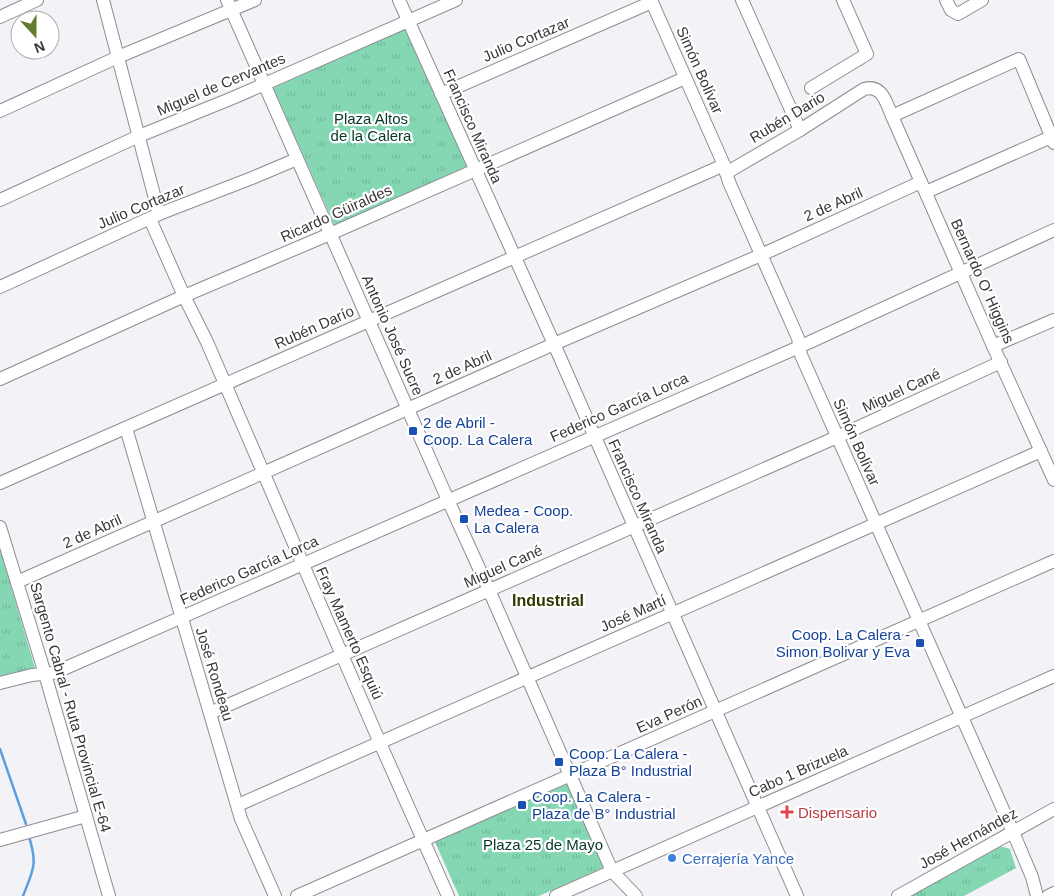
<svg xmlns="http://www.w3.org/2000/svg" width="1054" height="896" font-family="Helvetica,sans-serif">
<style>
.park{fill:url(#park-tufts)}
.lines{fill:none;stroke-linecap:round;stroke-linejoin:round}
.stream{stroke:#5b9fde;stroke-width:2.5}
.minor-casing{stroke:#8d8d91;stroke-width:14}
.minor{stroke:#fff;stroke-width:12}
.transit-dot{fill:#1a4fb4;stroke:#fff;stroke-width:2}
.health-dot{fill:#e0444e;stroke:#fff;stroke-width:2}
.shop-dot{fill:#3f7fe0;stroke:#fff;stroke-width:2}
.labels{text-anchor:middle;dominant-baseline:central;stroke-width:4.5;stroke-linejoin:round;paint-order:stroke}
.street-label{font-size:15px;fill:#373738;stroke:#fff}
.park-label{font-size:15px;fill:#053626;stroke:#fff}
.transit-label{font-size:15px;fill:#164399;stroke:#fff;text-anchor:start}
.health-label{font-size:15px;fill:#be3a42;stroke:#fff;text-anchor:start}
.shop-label{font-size:15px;fill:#366cbe;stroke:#fff;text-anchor:start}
.neighbourhood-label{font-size:16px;font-weight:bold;fill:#2c3900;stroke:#fff}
</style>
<defs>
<pattern id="park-tufts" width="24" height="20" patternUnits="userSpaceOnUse" patternTransform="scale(1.25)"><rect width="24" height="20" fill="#85d7b3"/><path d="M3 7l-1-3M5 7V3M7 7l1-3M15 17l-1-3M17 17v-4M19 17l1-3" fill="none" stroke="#73b99b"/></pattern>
</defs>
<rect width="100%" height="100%" fill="#f3f3f7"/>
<g class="park">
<polygon points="408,27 470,165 335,226 273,88"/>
<polygon points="0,549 35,668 0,677"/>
<polygon points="567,784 604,867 539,896 459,896 435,842"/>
<polygon points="1000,846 1010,849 1016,868 964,896 911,896"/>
</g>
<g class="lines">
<g class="stream">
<polyline points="0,749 26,824"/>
<path d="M23,896C33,870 38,865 29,837"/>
</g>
<defs>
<g id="minor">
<polyline points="103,0 159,214"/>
<polyline points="227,0 448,500 489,590 612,871 636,896"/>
<polyline points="399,0 554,344 797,896"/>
<polyline points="651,0 724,165 729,182 798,338 801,355 1013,832 1032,877 1037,896"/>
<polyline points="742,0 800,130"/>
<polyline points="946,0 951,10 958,14 982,0"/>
<polyline points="0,17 37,0"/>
<polyline points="811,88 867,54 843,0"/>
<polyline points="441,94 652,2"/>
<polyline points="0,111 118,57 255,0"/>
<polyline points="892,116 1019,59 1054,143"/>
<path d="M726,173L800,130L864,89C882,84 886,102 892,116L993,346L1054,480"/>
<polyline points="926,192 1051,137"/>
<polyline points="0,200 139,136 235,97 456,0"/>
<polyline points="150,219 184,296 207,342 380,743 448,896"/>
<polyline points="0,287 159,214 252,178 297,159"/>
<polyline points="993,346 1054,320"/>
<polyline points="0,379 184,296 330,234 685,78"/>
<polyline points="126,428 241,819 275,896"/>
<polyline points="0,483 724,165"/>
<polyline points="0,527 45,674 109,896"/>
<polyline points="17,582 554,344 761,255 921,182"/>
<polyline points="0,683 32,675 53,673 61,670 799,347 1054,230"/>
<polyline points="210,713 837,437 1001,362"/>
<polyline points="238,805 1041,451"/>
<polyline points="0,840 86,816"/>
<polyline points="297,896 1054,561"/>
<polyline points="556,896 1054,676"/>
<polyline points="898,896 1054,809"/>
<polyline points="1048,896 1054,893"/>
</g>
</defs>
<use href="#minor" class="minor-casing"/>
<use href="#minor" class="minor"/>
</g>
<g class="transit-dot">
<rect x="408" y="426" width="10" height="10" rx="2.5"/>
<rect x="459" y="514" width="10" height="10" rx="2.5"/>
<rect x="915" y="638" width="10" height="10" rx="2.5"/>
<rect x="554" y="757" width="10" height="10" rx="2.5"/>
<rect x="517" y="800" width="10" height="10" rx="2.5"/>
</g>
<path class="health-dot" d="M784.5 804.5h5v5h5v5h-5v5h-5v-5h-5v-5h5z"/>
<circle class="shop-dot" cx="672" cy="858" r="5"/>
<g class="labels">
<g class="street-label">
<text transform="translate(526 39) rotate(-23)">Julio Cortazar</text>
<text transform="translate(700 70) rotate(66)">Simón Bolívar</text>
<text transform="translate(221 84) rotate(-23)">Miguel de Cervantes</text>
<text transform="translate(787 117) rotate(-31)">Rubén Dario</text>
<text transform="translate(473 126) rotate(66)">Francisco Miranda</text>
<text transform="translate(833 204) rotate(-24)">2 de Abril</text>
<text transform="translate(141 206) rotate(-23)">Julio Cortazar</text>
<text transform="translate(336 213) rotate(-24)">Ricardo Güiraldes</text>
<text transform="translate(983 281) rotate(66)">Bernardo O' Higgins</text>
<text transform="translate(314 327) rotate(-24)">Rubén Darío</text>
<text transform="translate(393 335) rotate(66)">Antonio José Sucre</text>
<text transform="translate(462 367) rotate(-24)">2 de Abril</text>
<text transform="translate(901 390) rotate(-25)">Miguel Cané</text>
<text transform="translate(619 407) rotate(-24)">Federico García Lorca</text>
<text transform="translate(857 442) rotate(66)">Simón Bolívar</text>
<text transform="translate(638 496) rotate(66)">Francisco Miranda</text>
<text transform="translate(92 531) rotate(-24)">2 de Abril</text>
<text transform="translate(503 566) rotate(-24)">Miguel Cané</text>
<text transform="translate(249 570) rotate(-24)">Federico García Lorca</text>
<text transform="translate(633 613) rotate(-24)">José Martí</text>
<text transform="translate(350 633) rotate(66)">Fray Mamerto Esquiú</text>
<text transform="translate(215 674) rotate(73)">José Rondeau</text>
<text transform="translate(71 707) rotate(74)">Sargento Cabral - Ruta Provincial E-64</text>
<text transform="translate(669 714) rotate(-24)">Eva Perón</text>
<text transform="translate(798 771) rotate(-24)">Cabo 1 Brizuela</text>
<text transform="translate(968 838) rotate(-29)">José Hernández</text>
</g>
<g class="park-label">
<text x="371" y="118">Plaza Altos<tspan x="371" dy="17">de la Calera</tspan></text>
<text x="543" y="844">Plaza 25 de Mayo</text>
</g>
<g class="transit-label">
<text x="423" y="422">2 de Abril -<tspan x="423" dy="17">Coop. La Calera</tspan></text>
<text x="474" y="510">Medea - Coop.<tspan x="474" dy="17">La Calera</tspan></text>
<text x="910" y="634" text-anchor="end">Coop. La Calera -<tspan x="910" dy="17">Simon Bolivar y Eva</tspan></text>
<text x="569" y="753">Coop. La Calera -<tspan x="569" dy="17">Plaza B° Industrial</tspan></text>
<text x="532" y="796">Coop. La Calera -<tspan x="532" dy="17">Plaza de B° Industrial</tspan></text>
</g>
<g class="health-label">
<text x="798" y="812">Dispensario</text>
</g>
<g class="shop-label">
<text x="682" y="858">Cerrajería Yance</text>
</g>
<g class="neighbourhood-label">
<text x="548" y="600">Industrial</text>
</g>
</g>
<g transform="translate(35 35) rotate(159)"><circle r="24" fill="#ffffff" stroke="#afafaf"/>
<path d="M0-4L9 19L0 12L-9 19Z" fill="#657b2c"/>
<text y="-8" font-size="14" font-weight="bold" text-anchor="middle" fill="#373738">N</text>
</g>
</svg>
